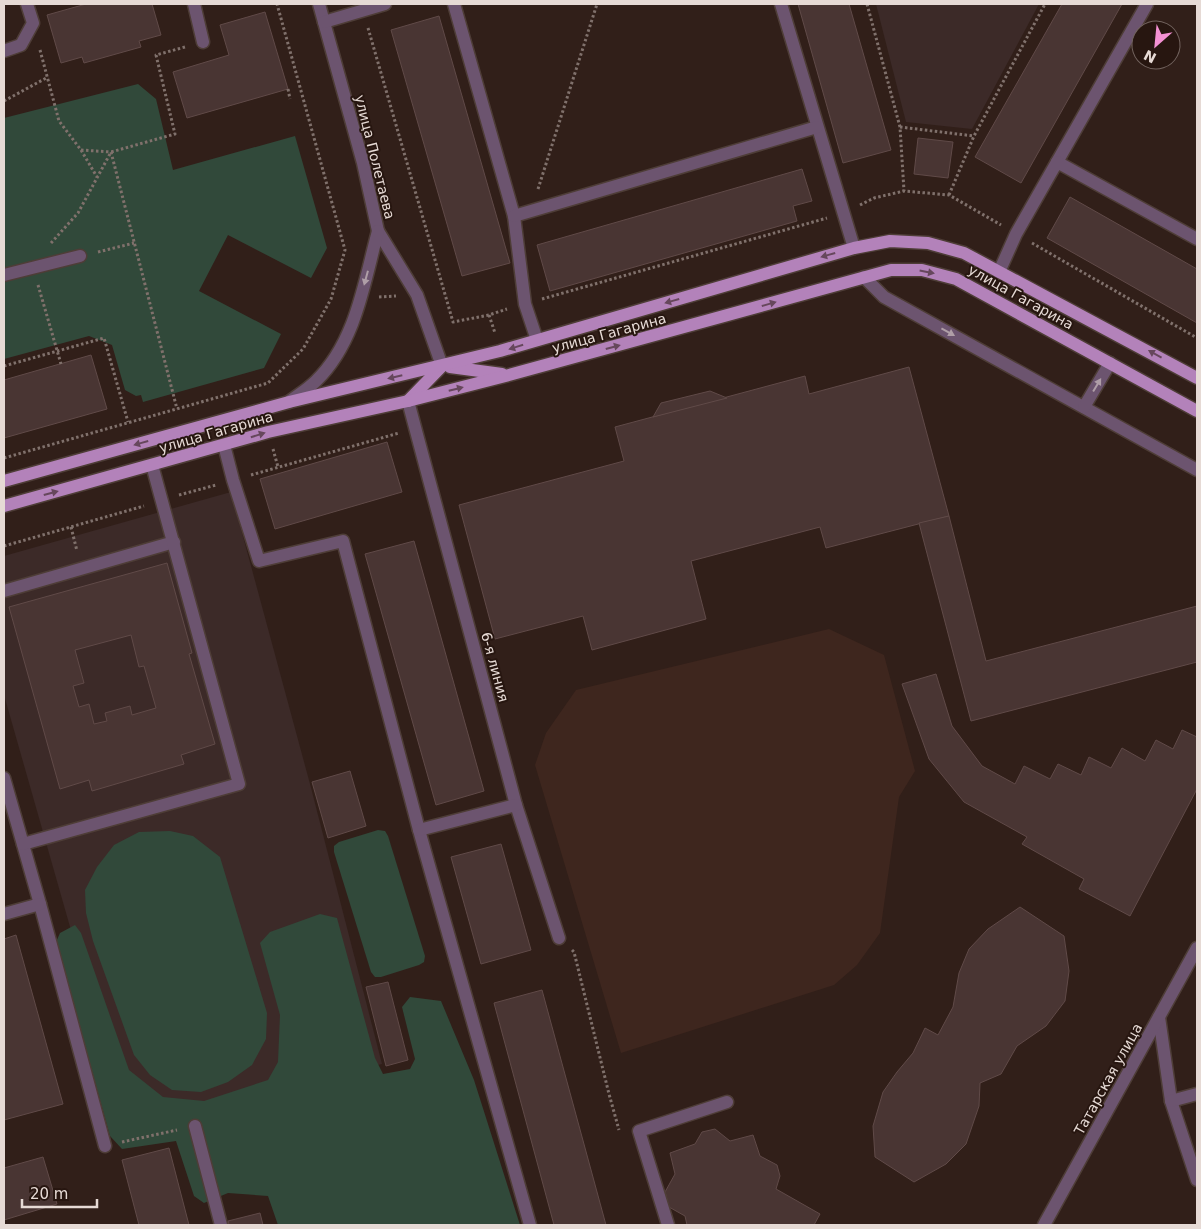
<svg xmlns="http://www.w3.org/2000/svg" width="1201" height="1229" font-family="'DejaVu Sans',sans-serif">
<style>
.built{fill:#3e261e}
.education{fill:#3c2a28}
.green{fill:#31493a}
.building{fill:#493533;stroke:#604a48;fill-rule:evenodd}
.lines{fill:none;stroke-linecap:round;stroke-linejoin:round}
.minor-casing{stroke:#4e3d37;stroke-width:15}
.major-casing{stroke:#4e3d37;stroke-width:15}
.path{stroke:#80716c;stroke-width:3;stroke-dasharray:2.5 2.5;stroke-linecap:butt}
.minor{stroke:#6c546f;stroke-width:12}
.major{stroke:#b382ba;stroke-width:12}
.oneway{fill:#66475c}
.oneway2{fill:#af9ea7}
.labels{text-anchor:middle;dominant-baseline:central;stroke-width:4;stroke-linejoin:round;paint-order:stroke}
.street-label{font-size:14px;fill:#e6dad5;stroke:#271610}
</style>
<rect width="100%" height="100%" fill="#311f19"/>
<polygon class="built" points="829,629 884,655 915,771 899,797 880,933 857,965 834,985 621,1053 535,765 546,733 576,690"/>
<g class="education">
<polygon points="876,4 1039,4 972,129 906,122"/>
<polygon points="231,492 310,784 382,1064 127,1127 4,695 4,556"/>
</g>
<g class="green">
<polygon points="138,84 156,99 173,170 295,136 327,248 311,278 228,235 199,291 281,334 264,368 143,402 141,395 136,396 125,390 112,345 89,336 4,359 4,118"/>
<polygon points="378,830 385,831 388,836 425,956 424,962 419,965 381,977 375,977 371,972 334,852 334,846 339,842"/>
<polygon points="170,831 193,836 220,857 267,1013 266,1039 252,1065 228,1082 201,1092 172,1090 150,1075 134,1055 93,941 86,913 85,890 97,867 114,845 139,832"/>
<polygon points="320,914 337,918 375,1058 383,1074 410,1069 415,1059 402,1007 410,997 441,1001 474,1080 520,1225 278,1225 268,1196 228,1193 204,1203 194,1196 176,1141 122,1149 110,1136 56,942 60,933 75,925 81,933 129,1070 163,1097 204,1101 268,1080 278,1062 280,1015 260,943 270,932"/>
</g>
<g class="building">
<polygon points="86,4 152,4 161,35 139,41 141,47 84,63 82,57 61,63 47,15"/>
<polygon points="798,4 849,4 891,150 843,163"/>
<polygon points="1062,4 1122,4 1021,183 975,157"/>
<polygon points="265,12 288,89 187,118 173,72 229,55 220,25"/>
<polygon points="439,16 510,263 462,276 391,30"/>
<polygon points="918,138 953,142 948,178 914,174"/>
<polygon points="802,169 812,201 793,206 797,221 550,291 537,245"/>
<polygon points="1070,197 1197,269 1197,323 1047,238"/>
<polygon points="91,355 107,409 4,438 4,380"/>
<polygon points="909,367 949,516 826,548 820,527 691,561 706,619 592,650 583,616 495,639 459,505 624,461 615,427 805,376 809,394"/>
<polygon points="710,391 727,398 653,417 661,403"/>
<polygon points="387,442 402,492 275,529 260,479"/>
<polygon points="949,516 986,661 1197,606 1197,662 971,721 919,523"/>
<polygon points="414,541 484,791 436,805 365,554"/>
<path d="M167,563L192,653L189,654L215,744L181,755L184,764L92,791L89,780L60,789L9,607ZM131,635L139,667L144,666L156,708L132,715L130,706L105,713L107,721L94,724L89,704L79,707L73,686L84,683L75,650Z"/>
<polygon points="936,674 952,726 982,766 1015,784 1024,766 1050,779 1058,764 1081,775 1089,757 1111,768 1122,748 1145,761 1156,740 1173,749 1182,730 1197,737 1197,789 1130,916 1079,889 1084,879 1022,844 1027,837 964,802 929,759 902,684"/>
<polygon points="350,771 366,826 328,838 312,782"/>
<polygon points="501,844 531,950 481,964 451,857"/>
<polygon points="1020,907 1064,936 1069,971 1065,1001 1046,1026 1017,1046 1001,1074 980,1083 979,1106 966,1144 946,1164 914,1182 875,1157 873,1126 883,1092 897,1072 913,1053 925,1028 938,1035 953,1007 959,973 969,949 988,929"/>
<polygon points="16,935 63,1104 4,1120 4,939"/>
<polygon points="388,982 408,1060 386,1066 366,987"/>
<polygon points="542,990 606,1225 554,1225 494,1003"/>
<polygon points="715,1129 730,1141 753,1135 760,1156 777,1165 780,1176 776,1189 820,1214 814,1225 687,1225 685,1216 669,1207 665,1192 675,1174 670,1153 695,1144 702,1132"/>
<polygon points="169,1148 189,1225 139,1225 122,1160"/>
<polygon points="43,1157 57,1204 4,1220 4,1168"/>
<polygon points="260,1213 263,1225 229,1225 228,1221"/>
</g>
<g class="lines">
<defs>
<g id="minor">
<polyline points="194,4 203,42"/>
<polyline points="319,4 363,163 378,231 417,295 442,366"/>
<polyline points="454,4 514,216 525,304 537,340"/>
<polyline points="781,4 854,248"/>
<polyline points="324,22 385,4"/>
<polyline points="4,51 21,45 33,23 27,4"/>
<polyline points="1057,162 1147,4"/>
<polyline points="514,216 817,127"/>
<polyline points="999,272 1016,234 1057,162 1197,239"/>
<polyline points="4,275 80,256"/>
<polyline points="864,277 884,297 1197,470"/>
<polyline points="408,401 516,805 559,938"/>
<path d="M289,402C298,395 308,389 316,381C356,342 364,283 378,231"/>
<polyline points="1084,407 1110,363"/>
<polyline points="224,445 233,480 259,561 343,541 419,830 530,1225"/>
<polyline points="4,591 174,542"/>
<polyline points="4,778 40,904 105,1146"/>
<polyline points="419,830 516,805"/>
<polyline points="23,844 239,784 152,465"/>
<polyline points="4,914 40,904"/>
<polyline points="1159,1017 1171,1101 1197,1180"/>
<polyline points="1171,1101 1197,1094"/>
<polyline points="195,1126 221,1225"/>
<polyline points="668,1225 639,1131 727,1102"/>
<polyline points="1044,1225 1197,948"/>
</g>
<g id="major">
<polyline points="450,367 502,374"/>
<polyline points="408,401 442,366"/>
<polyline points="4,481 289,402 500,351 854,248 890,241 928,243 964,253 1197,378"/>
<polyline points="4,506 268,432 408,401 509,375 891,270 922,270 956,279 1197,411"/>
</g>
</defs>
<use href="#minor" class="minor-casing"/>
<use href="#major" class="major-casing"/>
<g class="path">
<polyline points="867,4 900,127 904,191 949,195 1001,225"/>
<polyline points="368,28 453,322 489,315 507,309"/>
<polyline points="40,50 59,121 81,150 97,177"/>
<polyline points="288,89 290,99"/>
<polyline points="4,101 48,77"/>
<polyline points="900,127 974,136"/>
<polyline points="81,150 111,152 177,409"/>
<polyline points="538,189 597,4"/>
<polyline points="949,195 974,136 1045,4"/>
<polyline points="860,205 874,198 904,191"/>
<polyline points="51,243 78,213 111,152 175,134 156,55 185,47"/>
<polyline points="1032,243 1197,338"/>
<polyline points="98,252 134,243"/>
<polyline points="38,285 61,364"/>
<polyline points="379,297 396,296"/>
<polyline points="542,299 827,218"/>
<polyline points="489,315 495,333"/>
<polyline points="4,366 104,338 128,422"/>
<polyline points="273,449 278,467"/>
<polyline points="4,458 268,383 303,349 331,299 345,250 277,4"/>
<polyline points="251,475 399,433"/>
<polyline points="179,495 216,485"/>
<polyline points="71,527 77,551"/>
<polyline points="4,546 144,506"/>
<polyline points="572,950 574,952 609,1094 619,1130"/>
<polyline points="122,1142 177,1130"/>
</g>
<use href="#minor" class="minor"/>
<use href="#major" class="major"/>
</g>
<defs><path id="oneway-solid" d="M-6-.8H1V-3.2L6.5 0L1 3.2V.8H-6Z" transform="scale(1.25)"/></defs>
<g class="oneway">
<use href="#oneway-solid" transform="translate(828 255) rotate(164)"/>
<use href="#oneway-solid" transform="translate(927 272) rotate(11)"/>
<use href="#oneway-solid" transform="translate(672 301) rotate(164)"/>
<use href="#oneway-solid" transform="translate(769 304) rotate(-16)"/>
<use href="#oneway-solid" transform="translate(516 347) rotate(163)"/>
<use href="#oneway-solid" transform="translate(613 347) rotate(-15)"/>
<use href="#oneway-solid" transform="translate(1155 354) rotate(-151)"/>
<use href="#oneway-solid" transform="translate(395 377) rotate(167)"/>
<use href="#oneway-solid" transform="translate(456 389) rotate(-14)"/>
<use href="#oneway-solid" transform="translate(258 435) rotate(-17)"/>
<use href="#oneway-solid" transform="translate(141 443) rotate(164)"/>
<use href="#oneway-solid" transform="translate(51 493) rotate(-15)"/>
</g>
<g class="oneway2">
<use href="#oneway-solid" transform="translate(366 278) rotate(105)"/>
<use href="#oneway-solid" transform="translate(948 332) rotate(29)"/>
<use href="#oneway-solid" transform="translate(1097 385) rotate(-59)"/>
</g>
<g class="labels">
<g class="street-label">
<text transform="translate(375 157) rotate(76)">улица Полетаева</text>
<text transform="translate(1021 297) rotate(29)">улица Гагарина</text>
<text transform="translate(609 333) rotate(-15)">улица Гагарина</text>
<text transform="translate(216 432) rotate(-16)">улица Гагарина</text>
<text transform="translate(495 667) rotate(75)">6-я линия</text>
<text transform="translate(1108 1079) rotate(-61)">Татарская улица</text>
</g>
</g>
<rect width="1201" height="1229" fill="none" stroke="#e6dad5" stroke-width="10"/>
<g transform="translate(1156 45) rotate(207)"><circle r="24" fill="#271610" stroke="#73645f"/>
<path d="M0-4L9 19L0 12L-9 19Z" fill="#f491d3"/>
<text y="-8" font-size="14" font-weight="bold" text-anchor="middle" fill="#e6dad5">N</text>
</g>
<path d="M22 1199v8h75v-8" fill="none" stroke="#e6dad5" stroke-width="2.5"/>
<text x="30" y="1199" font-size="15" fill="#e6dad5" stroke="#271610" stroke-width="4" paint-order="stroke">20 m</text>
</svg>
